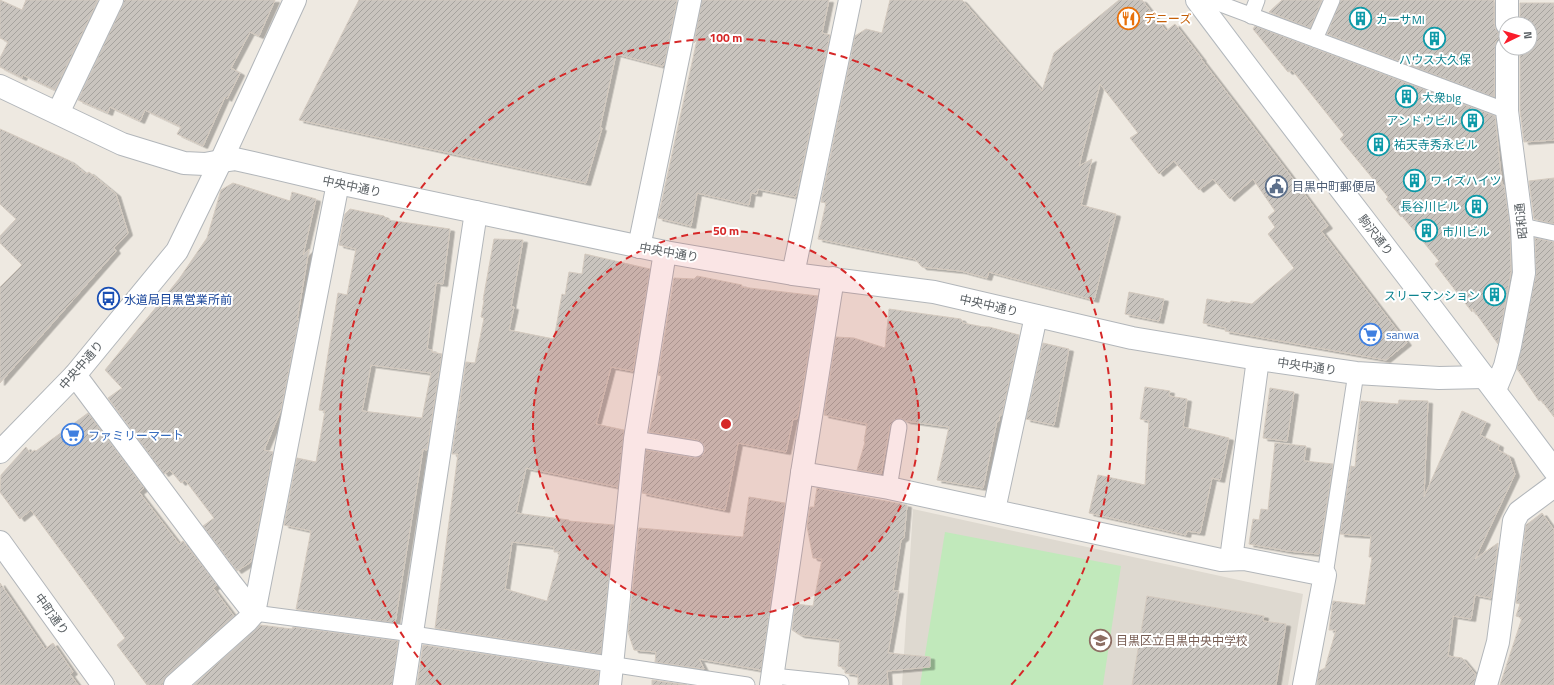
<svg xmlns="http://www.w3.org/2000/svg" width="1554" height="685" font-family="'Titillium Web','Noto Sans JP',sans-serif">
<style>
.education{fill:#ded9d0}
.garden{fill:#c1e9bb}
.building{fill:url(#building-hatch);stroke:#d4cabf;fill-rule:evenodd;filter:url(#shadow)}
.lines{fill:none;stroke-linecap:round;stroke-linejoin:round}
.service-casing{stroke:#b2b6ba;stroke-width:17}
.minor-casing{stroke:#b2b6ba;stroke-width:24}
.tertiary-casing{stroke:#b2b6ba;stroke-width:24}
.secondary-casing{stroke:#b3b8bd;stroke-width:24}
.service{stroke:#fff;stroke-width:15}
.minor{stroke:#fff;stroke-width:22}
.tertiary{stroke:#fff;stroke-width:22}
.secondary{stroke:#fff;stroke-width:22}
.ring{fill:none;stroke:#d62828;stroke-width:2;stroke-dasharray:7 5}
.labels{text-anchor:middle;dominant-baseline:central;stroke-width:4;stroke-linejoin:round;paint-order:stroke}
.food-label{font-size:12px;fill:#c56008;stroke:#fff;text-anchor:start}
.culture-label{font-size:12px;fill:#0d838f;stroke:#fff;text-anchor:start}
.street-label{font-size:12px;fill:#5a6064;stroke:#fff}
.service-label{font-size:12px;fill:#4e5e75;stroke:#fff;text-anchor:start}
.transit-label{font-size:12px;fill:#164399;stroke:#fff;text-anchor:start}
.shop-label{font-size:12px;fill:#366cbe;stroke:#fff;text-anchor:start}
.education-label{font-size:12px;fill:#785e54;stroke:#fff;text-anchor:start}
.centre{fill:#d62828;stroke:#fff;stroke-width:2}
.ring-label{font-size:12px;text-anchor:middle;font-weight:bold;fill:#d62828;stroke:#fff;stroke-width:4;stroke-linejoin:round;paint-order:stroke}
</style>
<defs>
<pattern id="building-hatch" width="6" height="6" patternUnits="userSpaceOnUse"><rect width="6" height="6" fill="#c9c4be"/><path d="M-1 1l2-2M0 6l6-6M5 7l2-2" fill="none" stroke="#a6a39e"/></pattern>
<filter id="shadow"><feDropShadow dx="4.5" dy="2.5" stdDeviation="0" flood-color="#0004"/></filter>
</defs>
<rect width="100%" height="100%" fill="#eee9e1"/>
<polygon class="education" points="913,509 1303,594 1288,685 902,685"/>
<polygon class="garden" points="945,532 1121,566 1103,685 920,685"/>
<g class="building">
<polygon points="0,0 22,10 26,0 98,0 55,90 23,75 22,78 0,67 0,58 8,42 0,38"/>
<polygon points="124,0 275,0 259,36 250,32 231,68 240,73 227,99 225,97 203,146 177,134 181,127 145,110 140,121 110,107 108,113 78,100 123,5"/>
<polygon points="359,0 677,0 664,65 662,66 616,54 600,128 602,128 586,183 299,120"/>
<polygon points="702,0 829,0 822,33 830,35 796,197 758,189 757,194 751,193 749,205 697,193 691,226 658,218 697,40 694,43"/>
<polygon points="890,0 962,0 1042,91 1054,53 1119,0 1142,0 1166,31 1175,24 1202,59 1201,59 1287,171 1328,226 1321,231 1407,343 1386,360 1225,331 1226,328 1203,323 1207,299 1230,303 1231,301 1252,304 1294,268 1268,234 1275,227 1268,217 1275,211 1253,179 1230,199 1213,179 1199,190 1174,161 1159,174 1130,138 1138,133 1100,84 1079,166 1092,159 1081,205 1116,214 1094,300 989,272 987,278 961,271 922,267 915,259 818,239 826,203 821,202 855,36 866,29 882,33"/>
<polygon points="1282,0 1322,0 1310,28 1269,12"/>
<polygon points="1341,0 1494,0 1494,24 1496,30 1500,35 1505,36 1500,37 1496,41 1495,48 1494,97 1327,34"/>
<polygon points="1520,3 1554,3 1554,140 1524,142 1520,110 1520,48 1530,48 1530,24 1520,24"/>
<polygon points="1255,26 1495,116 1502,186 1504,185 1510,227 1511,272 1498,344 1472,308 1472,312 1435,264 1439,261 1402,216 1401,217 1386,199 1388,197 1340,139 1344,135 1292,70 1288,72 1253,29"/>
<polygon points="0,129 70,161 86,174 89,172 116,194 128,233 114,248 116,251 0,383 0,287 22,265 0,243 0,236 16,219 0,204"/>
<polygon points="1554,178 1554,224 1534,219 1529,181"/>
<polygon points="233,183 290,201 292,192 316,199 303,255 309,249 297,320 299,319 281,410 264,450 273,452 251,562 237,571 203,526 214,518 185,480 181,483 170,470 164,474 108,398 122,388 105,370 179,279 207,238 221,190"/>
<path d="M350,209L384,216L388,220L450,229L443,284L436,283L427,349L432,350V352L442,354L427,450L423,449L395,623L296,609L311,531L284,525L297,458L316,462L325,411L319,410L338,293L347,295L356,249L339,245L345,214ZM371,365L431,373L422,418L362,411Z"/>
<polygon points="1535,238 1554,242 1554,417 1541,400 1539,401 1517,369 1536,275"/>
<path d="M494,239L523,240L511,307H514L509,330L554,339L562,294L565,295L569,272L582,274L585,254L650,269L633,371L611,367L596,424L624,430L618,487L526,468L516,513L569,520V521L614,525L601,654L435,628L458,454H452L466,362L475,363L484,318L481,317L484,300H483ZM512,542L554,547V552H560L547,601L505,589Z"/>
<polygon points="697,276 742,285 741,287 818,296 799,410 797,419 793,419 786,452 738,443 725,510 642,493 646,450 695,458 703,455 705,451 704,445 698,440 649,432 661,376 658,375 674,278 694,279"/>
<polygon points="1129,292 1164,299 1159,321 1125,314"/>
<polygon points="889,309 961,319 963,323 984,327 989,327 1019,335 1002,415 1000,414 999,421 997,421 983,488 937,480 949,427 906,421 900,418 894,420 890,426 881,474 857,470 865,442 864,441 867,424 824,415 836,337 854,338 885,348"/>
<polygon points="1043,343 1069,349 1054,425 1026,419"/>
<polygon points="1145,387 1170,391 1169,396 1187,399 1183,427 1229,438 1220,480 1212,478 1200,533 1187,531 1186,535 1089,513 1098,475 1145,485 1149,421 1140,419"/>
<polygon points="1270,388 1294,392 1287,441 1263,438"/>
<polygon points="1399,400 1428,401 1424,497 1462,411 1486,422 1480,435 1499,445 1498,450 1509,456 1515,474 1475,559 1498,543 1491,598 1475,595 1471,619 1453,616 1448,656 1462,658 1476,675 1474,685 1317,685 1319,671 1325,668 1336,630 1329,630 1333,601 1365,605 1372,557 1369,557 1371,536 1340,534 1351,466 1355,467 1361,401 1398,404"/>
<polygon points="88,413 144,488 139,492 179,544 183,541 217,585 213,588 234,616 167,676 163,681 163,685 147,685 117,645 125,638 31,510 20,519 0,492 1,475 26,447 30,453 35,450 36,451"/>
<polygon points="1275,443 1306,446 1304,461 1333,464 1319,554 1288,551 1249,544 1253,519 1259,520 1261,509 1268,510"/>
<polygon points="817,488 907,505 904,538 901,540 893,591 899,591 888,653 930,657 930,667 887,671 888,685 858,685 858,675 845,673 845,668 838,666 840,640 800,635 792,630 795,604 813,606 822,559 813,558 807,526 810,507 814,507"/>
<polygon points="749,497 785,503 761,670 699,659 704,669 655,662 656,652 634,650 628,632 639,528 743,537"/>
<polygon points="1542,513 1554,530 1554,685 1500,685 1522,618 1516,616 1520,604 1516,603 1526,525"/>
<polygon points="0,583 45,649 53,643 73,672 70,674 78,685 0,685"/>
<polygon points="1147,596 1264,616 1263,621 1286,624 1276,685 1132,685"/>
<polygon points="260,625 292,629 293,627 398,641 392,685 194,685"/>
<polygon points="423,645 599,671 598,685 417,685"/>
<polygon points="652,680 687,685 652,685"/>
</g>
<g class="lines">
<defs>
<g id="service">
<polyline points="1210,0 1507,111"/>
<polyline points="1251,16 1257,0"/>
<polyline points="1315,39 1332,0"/>
<polyline points="1522,226 1554,233"/>
<polyline points="635,439 696,449"/>
<polyline points="889,488 899,427"/>
<polyline points="1325,575 1356,373"/>
<polyline points="254,613 413,634 747,685"/>
<polyline points="773,676 841,683"/>
</g>
<g id="minor">
<polyline points="1507,0 1507,24"/>
<polyline points="0,86 122,144 184,163 205,164 221,161"/>
<polyline points="58,113 112,0"/>
<polyline points="639,247 690,0"/>
<polyline points="793,274 850,0"/>
<polyline points="75,375 232,585 254,613"/>
<polyline points="1495,390 1505,366 1510,346 1524,273 1522,226 1507,111 1507,48"/>
<polyline points="802,473 889,488 1221,560 1244,559 1325,575 1304,685"/>
<polyline points="994,510 1036,316"/>
<polyline points="1231,559 1258,359"/>
<polyline points="175,685 247,621 254,613 338,183"/>
<polyline points="404,685 476,212"/>
<polyline points="610,685 635,439 665,252"/>
<polyline points="771,685 802,473 833,278"/>
<polyline points="1486,685 1498,642 1514,521 1519,512 1554,486"/>
</g>
<g id="tertiary">
<polyline points="221,161 235,159 253,163 338,183 665,252 793,274 934,292 1132,338 1258,359 1356,373 1439,378 1485,377"/>
<polyline points="0,452 75,375 177,251 221,161 295,0"/>
<polyline points="0,542 103,685"/>
</g>
<path id="secondary" d="M1197,0C1315,158 1437,312 1554,470"/>
</defs>
<use href="#service" class="service-casing"/>
<use href="#minor" class="minor-casing"/>
<use href="#tertiary" class="tertiary-casing"/>
<use href="#secondary" class="secondary-casing"/>
<use href="#service" class="service"/>
<use href="#minor" class="minor"/>
<use href="#tertiary" class="tertiary"/>
<use href="#secondary" class="secondary"/>
</g>
<circle cx="726" cy="424" r="193" fill="#d62828" fill-opacity=".12"/>
<g class="ring">
<circle cx="726" cy="424" r="193"/>
<path d="M441 685A386 386 0 1 1 1011 685"/>
</g>
<defs>
<symbol id="restaurant-ring" viewBox="-11 -11 22 22"><circle r="9.5" fill="#fff" stroke="#e8710a" stroke-width="1.5"/><path d="M-5-6h1v4h1v-4h1v4h1v-4h1v5L-1.5 .5V6h-2V.5L-5-1ZM5-6V6H3V1.5H1.5Q1.5-4 5-6Z" fill="#e8710a"/></symbol>
<symbol id="building-ring" viewBox="-11 -11 22 22"><circle r="9.5" fill="#fff" stroke="#0f9aa8" stroke-width="1.5"/><path d="M-4-6H4V6H1V3H-1V6H-4ZM-2.5-4.3h1.7v1.8h-1.7ZM.8-4.3h1.7v1.8H.8ZM-2.5-1h1.7V.8h-1.7ZM.8-1h1.7V.8H.8Z" fill="#0f9aa8"/></symbol>
<symbol id="civic-ring" viewBox="-11 -11 22 22"><circle r="9.5" fill="#fff" stroke="#5c6f8a" stroke-width="1.5"/><path d="M-.6-6.5H3V-4.5H.6V-3L4-1V1h2V6H-6V1h2V-1L-.6-3ZM-1.2 2.5V6h2.4V2.5Z" fill="#5c6f8a"/></symbol>
<symbol id="bus-ring" viewBox="-11 -11 22 22"><circle r="9.5" fill="#fff" stroke="#1a4fb4" stroke-width="1.5"/><path d="M-5-6H5V4H4V6H2V4H-2V6H-4V4H-5ZM-3.5-4V0h7V-4ZM-3.5 1.2v1.5H-2V1.2ZM2 1.2v1.5H3.5V1.2Z" fill="#1a4fb4"/></symbol>
<symbol id="supermarket-ring" viewBox="-11 -11 22 22"><circle r="9.5" fill="#fff" stroke="#3f7fe0" stroke-width="1.5"/><path d="M-6-5.5h2.5l.6 2H6L4.5 2H-2.5L-4.4-4H-6ZM-1.5 3.2a1.3 1.3 0 1 0 .1 0ZM3 3.2a1.3 1.3 0 1 0 .1 0Z" fill="#3f7fe0"/></symbol>
<symbol id="school-ring" viewBox="-11 -11 22 22"><circle r="9.5" fill="#fff" stroke="#8d6e63" stroke-width="1.5"/><path d="M0-5L7-2L0 1L-7-2ZM-4 1L0 2.5L4 1V4Q0 6-4 4Z" fill="#8d6e63"/></symbol>
</defs>
<g fill-rule="evenodd">
<use href="#restaurant-ring" x="1116" y="6" width="25" height="25"/>
<use href="#building-ring" x="1348" y="6" width="25" height="25"/>
<use href="#building-ring" x="1422" y="26" width="25" height="25"/>
<use href="#building-ring" x="1394" y="84" width="25" height="25"/>
<use href="#building-ring" x="1460" y="108" width="25" height="25"/>
<use href="#building-ring" x="1366" y="132" width="25" height="25"/>
<use href="#building-ring" x="1402" y="168" width="25" height="25"/>
<use href="#civic-ring" x="1264" y="174" width="25" height="25"/>
<use href="#building-ring" x="1464" y="194" width="25" height="25"/>
<use href="#building-ring" x="1414" y="218" width="25" height="25"/>
<use href="#building-ring" x="1482" y="282" width="25" height="25"/>
<use href="#bus-ring" x="96" y="286" width="25" height="25"/>
<use href="#supermarket-ring" x="1358" y="322" width="25" height="25"/>
<use href="#supermarket-ring" x="60" y="422" width="25" height="25"/>
<use href="#school-ring" x="1088" y="628" width="25" height="25"/>
</g>
<g class="labels">
<g class="food-label">
<text x="1144" y="18">デニーズ</text>
</g>
<g class="culture-label">
<text x="1376" y="19">カーサMI</text>
<text x="1435" y="59" text-anchor="middle">ハウス大久保</text>
<text x="1422" y="97">大衆blg</text>
<text x="1458" y="120" text-anchor="end">アンドウビル</text>
<text x="1394" y="144">祐天寺秀永ビル</text>
<text x="1430" y="180">ワイズハイツ</text>
<text x="1460" y="206" text-anchor="end">長谷川ビル</text>
<text x="1442" y="231">市川ビル</text>
<text x="1480" y="295" text-anchor="end">スリーマンション</text>
</g>
<g class="street-label">
<text transform="translate(352 186) rotate(12)">中央中通り</text>
<text transform="translate(1521 221) rotate(-96)">昭和通</text>
<text transform="translate(1376 235) rotate(52)">駒沢通り</text>
<text transform="translate(669 252) rotate(10)">中央中通り</text>
<text transform="translate(989 305) rotate(13)">中央中通り</text>
<text transform="translate(81 365) rotate(-49)">中央中通り</text>
<text transform="translate(1307 366) rotate(8)">中央中通り</text>
<text transform="translate(52 614) rotate(54)">中町通り</text>
</g>
<g class="service-label">
<text x="1292" y="186">目黒中町郵便局</text>
</g>
<g class="transit-label">
<text x="124" y="299">水道局目黒営業所前</text>
</g>
<g class="shop-label">
<text x="1386" y="334">sanwa</text>
<text x="88" y="435">ファミリーマート</text>
</g>
<g class="education-label">
<text x="1116" y="640">目黒区立目黒中央中学校</text>
</g>
</g>
<circle cx="726" cy="424" r="6" class="centre"/>
<g class="ring-label">
<text x="726" y="42">100 m</text>
<text x="726" y="235">50 m</text>
</g>
<g transform="translate(1518 36) rotate(85)"><circle r="19" fill="#ffffff" stroke="#bdbfc1"/>
<path d="M0-3L7 15L0 10L-7 15Z" fill="#fa1c2a"/>
<text y="-6" font-size="11" font-weight="bold" text-anchor="middle" fill="#5a6064">N</text>
</g>
</svg>
